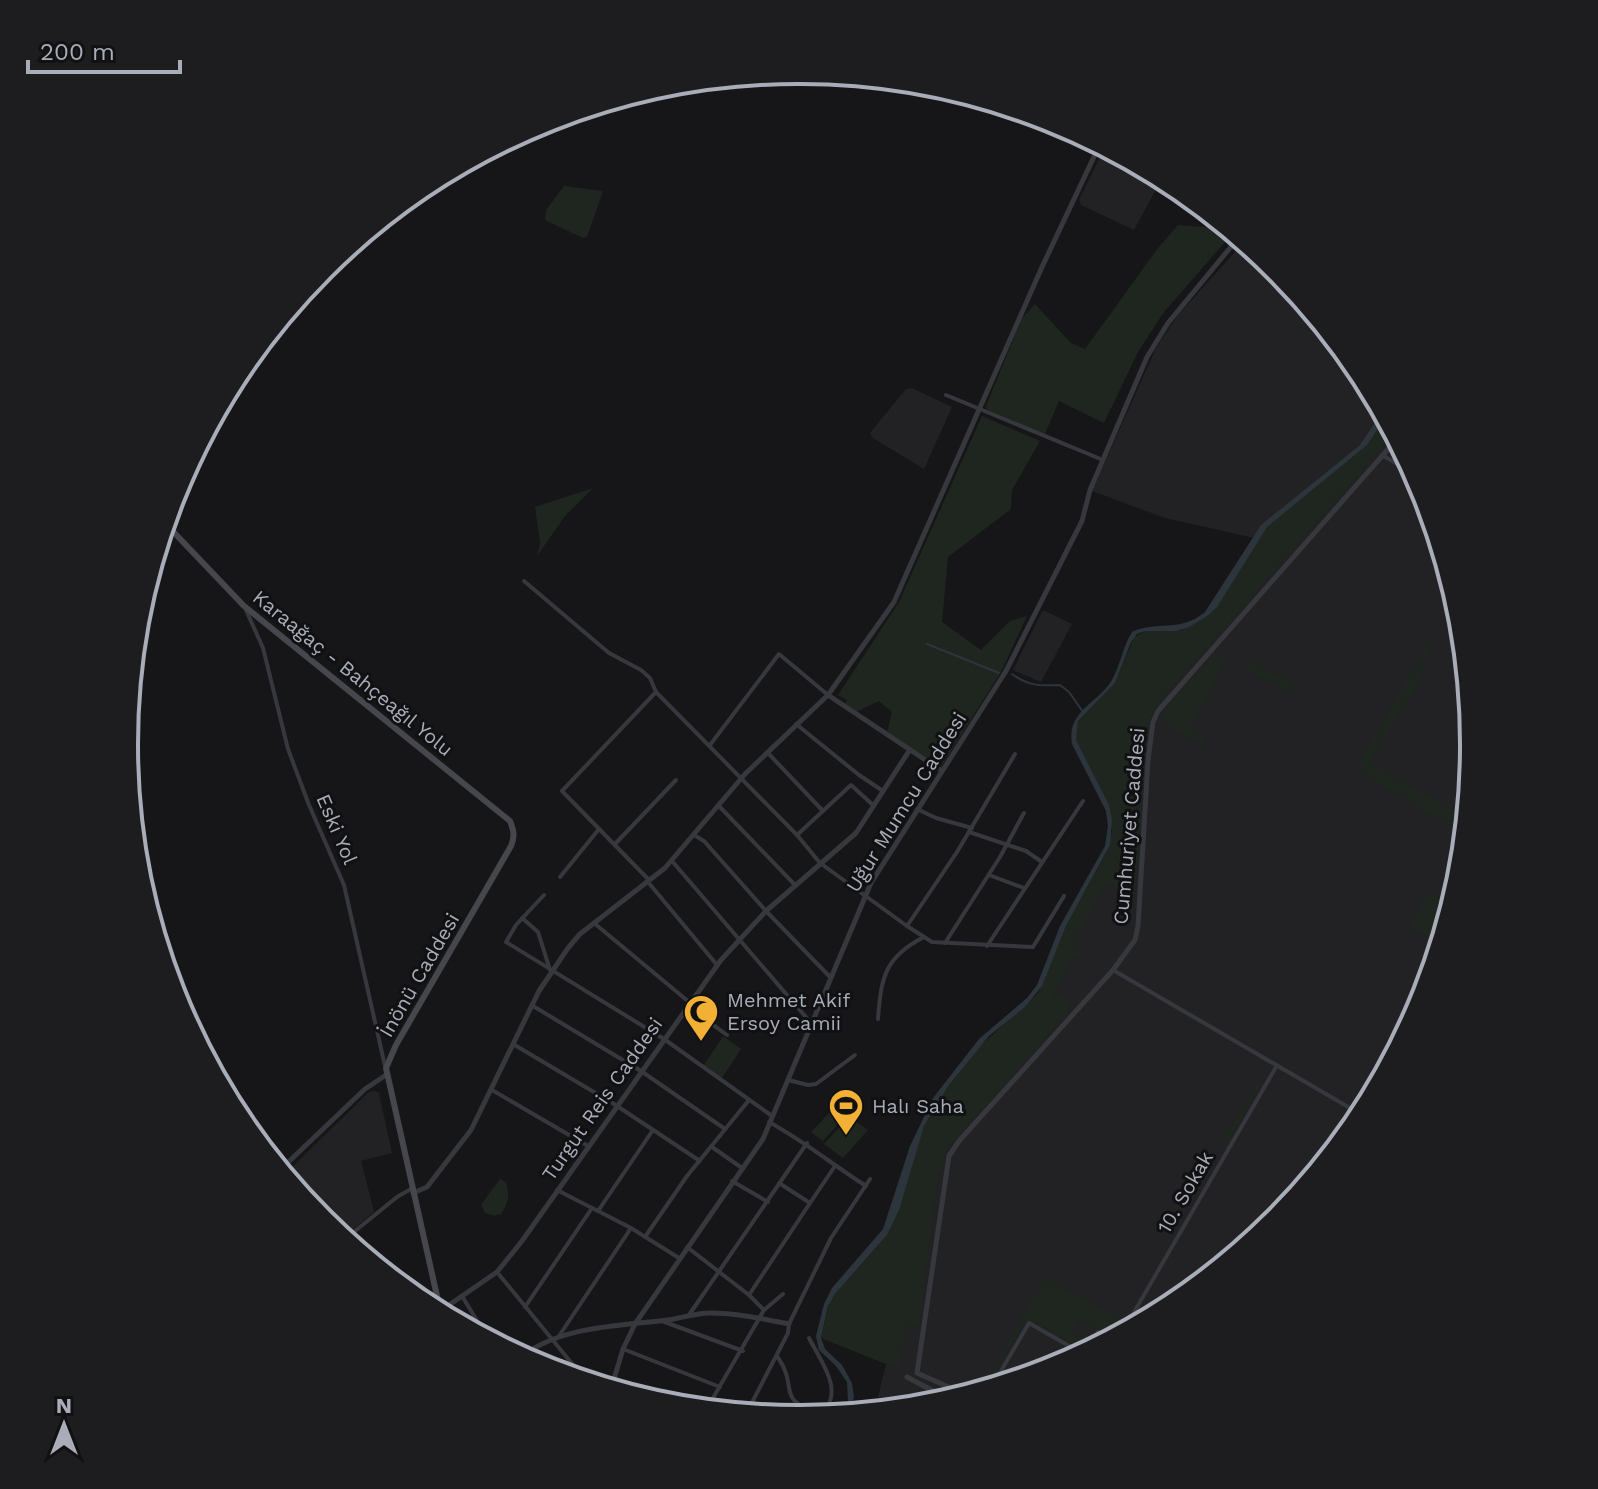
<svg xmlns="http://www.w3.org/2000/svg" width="1598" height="1489" font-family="'Work Sans',sans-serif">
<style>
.built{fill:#222225}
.green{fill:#1e261f}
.water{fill:#2c353c}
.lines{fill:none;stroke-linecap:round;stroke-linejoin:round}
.stream{stroke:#2c353c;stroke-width:2}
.minor{stroke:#37383d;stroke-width:4}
.tertiary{stroke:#37383d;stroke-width:5}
.secondary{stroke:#45474d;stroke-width:6}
.labels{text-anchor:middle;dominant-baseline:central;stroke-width:6;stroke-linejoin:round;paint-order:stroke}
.street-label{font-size:20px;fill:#a8adb8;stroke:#111113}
.poi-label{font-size:20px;fill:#a8adb8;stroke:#111113;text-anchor:start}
.rim{fill:none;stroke:#a8adb8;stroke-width:4}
</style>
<rect width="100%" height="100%" fill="#161618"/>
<g class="built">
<polygon points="1105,147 1162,178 1134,230 1081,205 1079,200"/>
<polygon points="1244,242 1276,268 1360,370 1422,487 1461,613 1473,745 1460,877 1422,1003 1360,1120 1276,1222 1173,1306 1057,1368 930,1406 895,1410 878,1397 913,1254 934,1144 1031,1027 1112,863 1126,769 1096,750 1195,640 1263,540 1165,518 1092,491 1156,348 1178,315"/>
<polygon points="912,388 952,407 924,469 873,438 870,433 906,389"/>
<polygon points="1043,610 1072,624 1041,682 1013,670"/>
<polygon points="375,1091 379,1093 392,1153 361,1161 374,1212 342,1238 322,1221 284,1175 369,1092"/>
</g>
<g class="green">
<polygon points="564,186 603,191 587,237 583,238 545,220 546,210"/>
<polygon points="1178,225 1229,229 1233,233 1164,312 1138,352 1104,423 1059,401 1045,434 987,410 986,406 1022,318 1035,304 1071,343 1085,349 1158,248"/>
<polygon points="982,416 1040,441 1012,490 1011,509 948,557 942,622 981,650 1010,621 1027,616 1001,672 941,767 887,732 892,712 879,701 856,712 845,704 847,700 838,695 899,602"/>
<polygon points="1385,418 1394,434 1164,696 1157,705 1149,723 1135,896 1106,882 1072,945 1084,954 1074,958 1051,998 1062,995 1073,1007 947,1149 939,1167 919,1326 908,1325 899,1367 896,1368 821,1338 830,1300 887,1235 924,1126 949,1085 978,1048 1038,993 1066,926 1105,855 1112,831 1100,788 1076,740 1078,721 1115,683 1134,637 1145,631 1181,630 1206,617 1267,527 1367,445"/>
<polygon points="593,488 565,516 537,556 540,543 535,507"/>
<polygon points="1431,637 1435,639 1422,665 1430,670 1429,672 1422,669 1419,674 1422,676 1369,762 1466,817 1465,835 1356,770"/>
<path d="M1218,653L1226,662L1191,725L1193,730L1208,739L1204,746L1161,722C1168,695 1200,673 1218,653Z"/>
<polygon points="1250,659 1295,685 1290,695 1245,668"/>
<polygon points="1428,893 1449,903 1431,938 1410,927"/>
<polygon points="723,1036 741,1049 722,1078 704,1065"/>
<polygon points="1257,1082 1260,1086 1230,1139 1227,1141 1221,1138 1221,1131 1230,1129"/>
<polygon points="831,1111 842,1120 823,1141 811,1132"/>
<polygon points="849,1117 868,1130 843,1158 824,1144"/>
<path d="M500,1179L506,1182C510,1195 509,1202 501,1214L494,1216L485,1213L481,1205Z"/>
<polygon points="1045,1277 1123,1321 1113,1338 1096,1347 1103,1333 1080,1321 1072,1334 1085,1342 1081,1348 1027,1319 988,1384 992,1387 981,1391"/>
</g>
<path class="water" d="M1382,412L1385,418L1367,445L1267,527L1217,607L1206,617L1189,627L1176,631H1145L1137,634L1131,642L1115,683L1078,721L1076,740L1109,805L1112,820L1110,845L1066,926L1042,986L1025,1007L989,1036L949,1085L924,1126L899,1210L887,1235L835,1294L828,1306L821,1338L825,1349L842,1365L852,1383L854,1397L849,1414L843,1415L848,1400L847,1382L836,1366L819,1350L816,1336L824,1304L832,1288L883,1229L910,1146L933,1098L979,1039L1027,998L1037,985L1060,926L1105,846L1108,826L1106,811L1072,744C1066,710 1100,703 1113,678C1121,663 1123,646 1132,632C1158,620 1180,633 1205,612L1261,525L1360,445Z"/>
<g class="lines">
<g class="stream">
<polyline points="927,644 999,673"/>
<path d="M1012,674C1028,686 1040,686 1060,685L1069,692L1083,712"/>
</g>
<g class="minor">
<polyline points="946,395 1103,460"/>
<polyline points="1382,455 1417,476"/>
<polyline points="524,581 609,653 641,670 650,678 656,692 797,835 820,863 907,926 932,942 1033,947 1064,896"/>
<polyline points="246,610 263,648 288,749 309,805 344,885 385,1066"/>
<polyline points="796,724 859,775 883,791"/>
<polyline points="710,745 779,654 828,695"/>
<polyline points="767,752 823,811"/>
<polyline points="719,806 795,885"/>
<polyline points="917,809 936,818 972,828"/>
<polyline points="969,832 1026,851 1042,862"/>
<polyline points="694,835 704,841 766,911 831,978"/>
<polyline points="797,835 851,785 874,806"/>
<polyline points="615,844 676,780"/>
<polyline points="672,861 811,1023"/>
<polyline points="989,875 1024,888"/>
<polyline points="560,877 599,829"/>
<polyline points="649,880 562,791 656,692"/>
<polyline points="648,882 717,965"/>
<polyline points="544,895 516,925 506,942 664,1039 772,1116"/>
<polyline points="522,918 538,932 550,970"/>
<polyline points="594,923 689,1002"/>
<polyline points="907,926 957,852 1015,754"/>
<polyline points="945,943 1000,857 1024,813"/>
<polyline points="987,946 1083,801"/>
<polyline points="1113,970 1362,1115"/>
<polyline points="533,1006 641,1071 725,1129"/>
<polyline points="687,1006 727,1035"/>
<path d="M878,1019C881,977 885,957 924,937"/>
<polyline points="513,1044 614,1104 700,1161"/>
<polyline points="788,1080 808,1085 816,1084 855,1055"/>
<polyline points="492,1090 588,1146"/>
<path d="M769,1122C804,1141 833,1165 866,1186"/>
<polyline points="712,1147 742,1168"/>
<polyline points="732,1181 768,1202"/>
<polyline points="779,1183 810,1203 835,1166"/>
<polyline points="557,1190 631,1228 679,1258"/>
<polyline points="598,1211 653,1130"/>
<polyline points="645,1237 687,1176 749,1100"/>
<polyline points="344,1240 397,1197 411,1189"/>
<polyline points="687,1247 749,1295 764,1310"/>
<polyline points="497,1272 587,1382"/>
<polyline points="749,1295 810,1203"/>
<polyline points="462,1296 488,1339"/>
<polyline points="525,1307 592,1208"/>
<polyline points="689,1315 807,1143"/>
<polyline points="662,1321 743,1351"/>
<polyline points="1122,1333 1276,1067"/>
<polyline points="559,1336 631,1228"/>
<polyline points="623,1349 720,1387"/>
<polyline points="1087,1352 1098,1332"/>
<polyline points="525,1355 535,1364"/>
<path d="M777,1356C801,1390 772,1398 822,1414C845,1390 821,1362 809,1338"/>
<polyline points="613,1386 653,1402"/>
<polyline points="998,1386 994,1383 1029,1323 1083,1354"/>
<polyline points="706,1410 764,1310 783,1294"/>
<polyline points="746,1414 788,1333 789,1324 831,1238 870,1179"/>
</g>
<g class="tertiary">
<polyline points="828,695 942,771"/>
<polyline points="280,1170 365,1089 386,1075"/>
<polyline points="413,1193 427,1187 471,1130 539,991 568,948 580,934 665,868 745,774 828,695 894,602 1042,267 1100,144"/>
<polyline points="441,1314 449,1305 497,1272 522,1241 721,960 766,911 856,833 909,751"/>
<path d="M521,1357C560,1326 620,1326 668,1320C682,1318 696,1313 710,1313C736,1313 764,1319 789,1324"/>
<polyline points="907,1377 950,1400"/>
<polyline points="611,1389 623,1349 635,1324 763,1139 871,883 1006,671 1082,521 1090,490 1147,357 1168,323 1239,237"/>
<polyline points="967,1395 917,1373 949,1156 959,1141 1113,970 1135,940 1138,926 1148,760 1153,722 1158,711 1397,439"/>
</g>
<path class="secondary" d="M165,523L244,606L510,821C514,831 515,836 511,846L396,1045L386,1068L441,1314"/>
</g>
<defs>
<symbol id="mosque-pin" viewBox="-11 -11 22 30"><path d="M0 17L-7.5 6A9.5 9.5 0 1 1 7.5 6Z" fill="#f2b134" stroke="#111113"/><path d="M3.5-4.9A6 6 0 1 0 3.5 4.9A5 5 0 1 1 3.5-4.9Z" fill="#111"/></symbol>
<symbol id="stadium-pin" viewBox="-11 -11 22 30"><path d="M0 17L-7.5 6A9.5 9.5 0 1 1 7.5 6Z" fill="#f2b134" stroke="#111113"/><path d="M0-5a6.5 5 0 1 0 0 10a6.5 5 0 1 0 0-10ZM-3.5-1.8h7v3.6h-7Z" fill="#111"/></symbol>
</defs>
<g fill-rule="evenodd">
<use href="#mosque-pin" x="681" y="992" width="40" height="54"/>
<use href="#stadium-pin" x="826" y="1086" width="40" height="54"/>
</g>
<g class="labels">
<g class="street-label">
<text transform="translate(353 673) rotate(39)">Karaağaç - Bahçeağıl Yolu</text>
<text transform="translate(906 802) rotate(-58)">Uğur Mumcu Caddesi</text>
<text transform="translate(1129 826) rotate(-85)">Cumhuriyet Caddesi</text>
<text transform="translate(337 829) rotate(67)">Eski Yol</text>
<text transform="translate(419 975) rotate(-60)">İnönü Caddesi</text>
<text transform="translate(602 1099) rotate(-55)">Turgut Reis Caddesi</text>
<text transform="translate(1185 1192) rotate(-60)">10. Sokak</text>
</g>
<g class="poi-label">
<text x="727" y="1000">Mehmet Akif<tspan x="727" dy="23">Ersoy Camii</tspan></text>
<text x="872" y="1106">Halı Saha</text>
</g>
</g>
<path d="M0 0H1598V1489H0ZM798 84H800A660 660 0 0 1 1460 744V745A660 660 0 0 1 800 1405H798A660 660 0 0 1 138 745V744A660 660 0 0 1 798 84Z" fill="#1d1d20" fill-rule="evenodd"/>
<path class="rim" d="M798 84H800A660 660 0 0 1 1460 744V745A660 660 0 0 1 800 1405H798A660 660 0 0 1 138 745V744A660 660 0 0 1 798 84Z"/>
<g transform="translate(64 1425)" stroke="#111113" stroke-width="6" paint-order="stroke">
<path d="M0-6L14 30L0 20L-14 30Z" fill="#a8adb8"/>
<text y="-12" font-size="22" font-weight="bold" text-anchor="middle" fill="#a8adb8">N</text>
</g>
<path d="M28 60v12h152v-12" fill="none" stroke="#a8adb8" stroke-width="4"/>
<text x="40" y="60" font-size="24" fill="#a8adb8" stroke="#111113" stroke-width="6" paint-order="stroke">200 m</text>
</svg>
